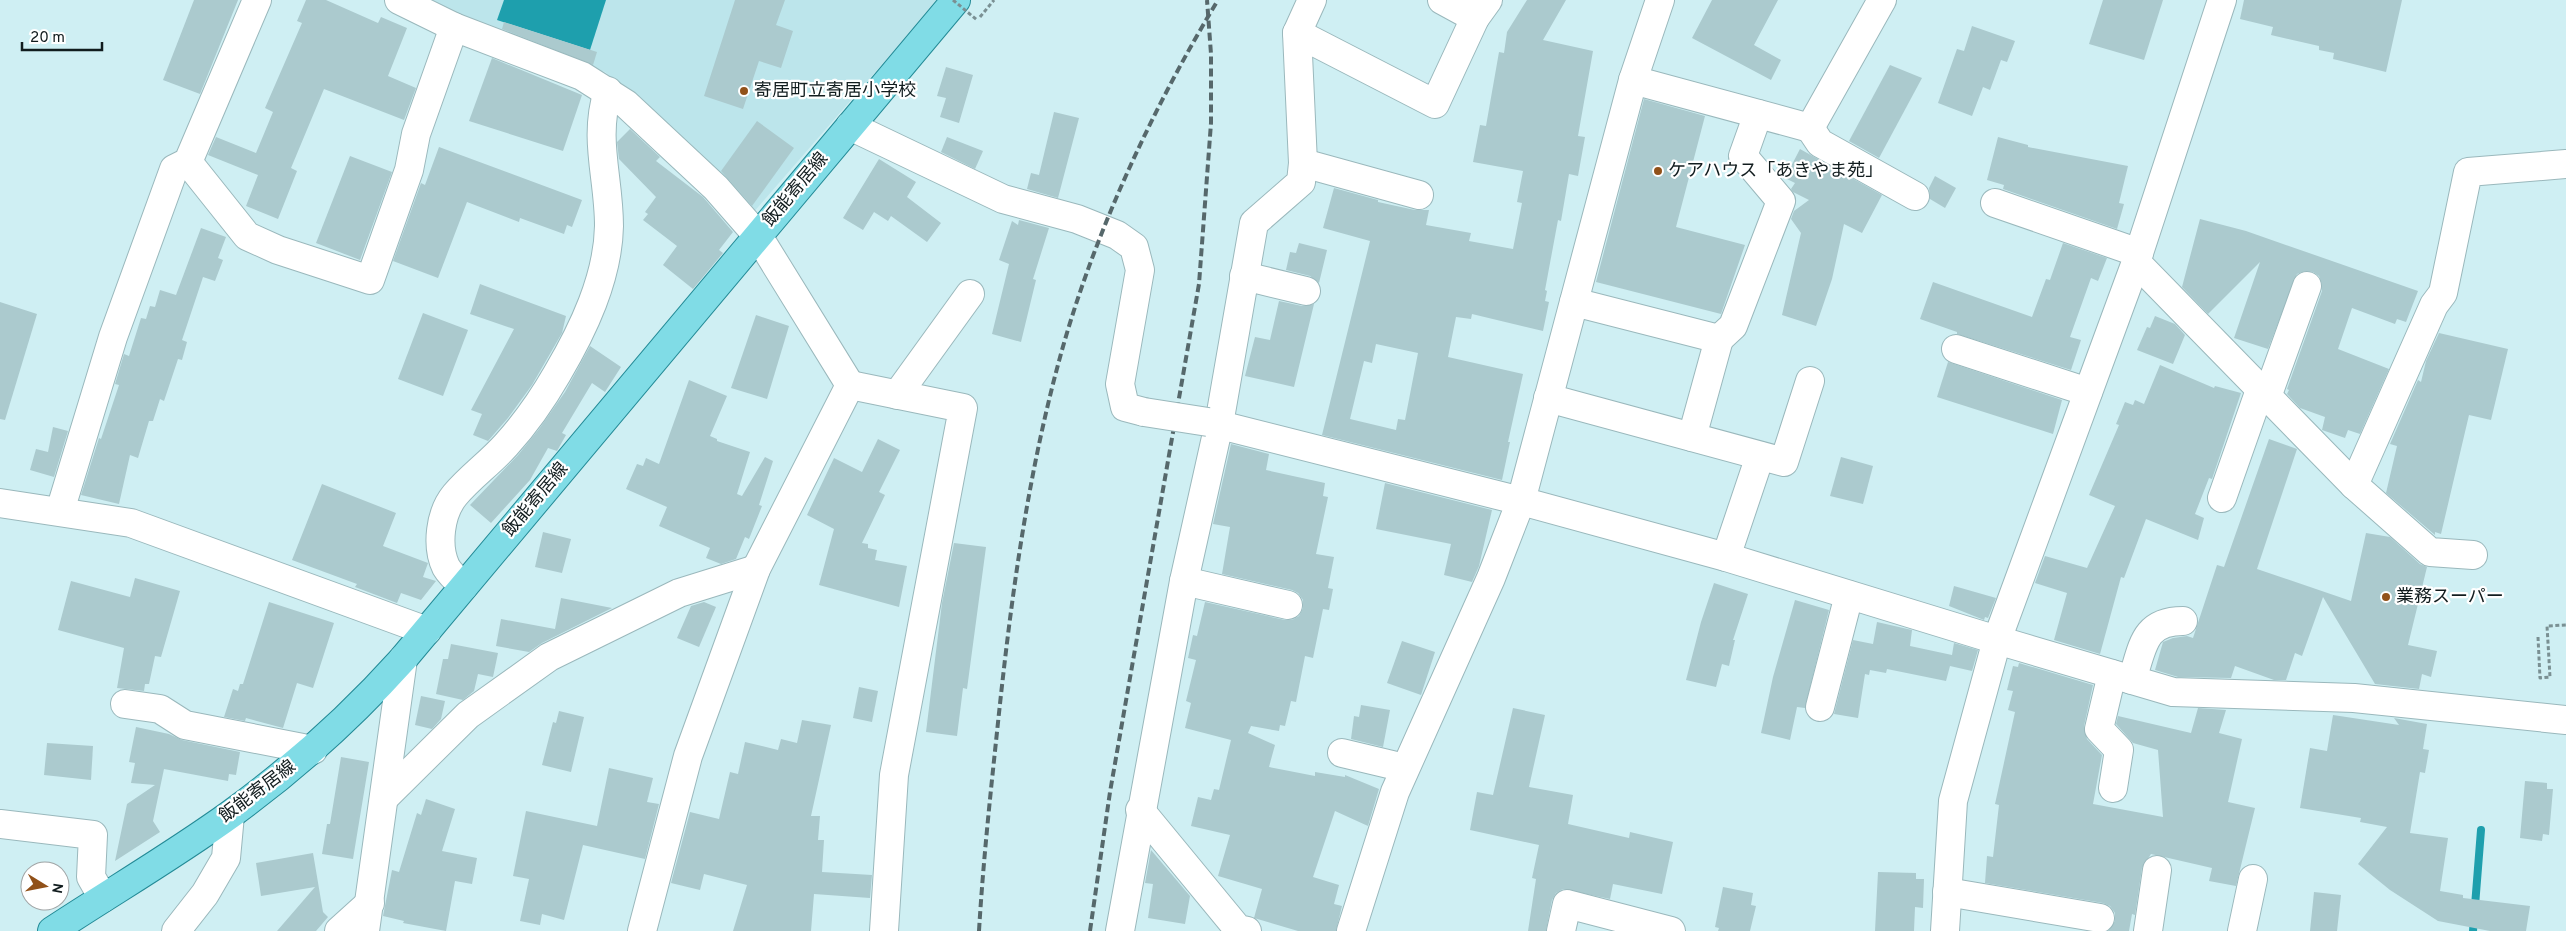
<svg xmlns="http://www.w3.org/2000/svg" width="2566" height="931" font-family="Overpass,'Noto Sans JP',sans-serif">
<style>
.built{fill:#bce5eb}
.water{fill:#1e9fad}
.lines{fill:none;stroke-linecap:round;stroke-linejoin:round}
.stream{stroke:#1e9fad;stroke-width:8}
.building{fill:#abcace;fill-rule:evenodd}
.minor-casing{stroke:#9ab8bc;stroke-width:30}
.major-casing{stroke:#238a96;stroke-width:30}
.path{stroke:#7a9093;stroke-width:3;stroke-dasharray:4 2.5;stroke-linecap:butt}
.minor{stroke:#fff;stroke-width:28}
.major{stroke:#80dce6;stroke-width:28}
.rail{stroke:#56686b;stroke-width:4;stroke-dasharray:8 4;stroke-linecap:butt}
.minor-bridge-casing{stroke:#9ab8bc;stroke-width:30;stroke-linecap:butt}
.path-bridge{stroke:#7a9093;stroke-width:3;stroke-dasharray:4 2.5;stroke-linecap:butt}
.minor-bridge{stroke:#fff;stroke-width:28}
.poi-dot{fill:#915119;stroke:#fff;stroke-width:2}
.labels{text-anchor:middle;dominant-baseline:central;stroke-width:4.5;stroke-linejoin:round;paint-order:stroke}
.poi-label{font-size:18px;fill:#111c1e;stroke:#fff;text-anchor:start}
.street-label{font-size:18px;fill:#111c1e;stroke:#fff}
</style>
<rect width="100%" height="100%" fill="#cfeff3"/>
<polygon class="built" points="425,0 938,0 752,214 723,180 653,110 605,72 481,29"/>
<polygon class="water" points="504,0 606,0 590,50 497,20"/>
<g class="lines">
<polyline class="stream" points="2473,931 2481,830"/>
</g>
<g class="building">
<polygon points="194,0 238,0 200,94 163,80"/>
<polygon points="306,0 326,0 378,23 381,17 407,28 388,76 416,88 404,120 324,89 291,168 297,171 278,219 246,206 258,175 208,155 216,137 256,153 273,112 265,108 302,23 297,21"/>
<polygon points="735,0 785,0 776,25 793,31 781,68 759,61 743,109 704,96"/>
<path d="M1527,0H1566L1543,40L1593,51L1578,136L1585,137L1578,176L1569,174L1561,221L1558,220L1545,290L1547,291L1545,301L1549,302L1543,331L1472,314L1471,319L1456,317L1448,357L1523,374L1508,442H1510L1502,480L1322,435L1370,241L1323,228L1334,188L1378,200V202L1415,210H1429L1426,225L1471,233L1469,241L1513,249L1522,203L1517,202L1523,171L1473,162L1480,125L1486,126L1499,52L1504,53L1507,32ZM1376,344L1418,353L1405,420L1398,419L1396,430L1350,419L1364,361L1372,363Z"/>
<polygon points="1712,0 1778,0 1754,45 1781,60 1771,80 1692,38"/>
<polygon points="2103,0 2163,0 2144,60 2089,44"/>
<polygon points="2244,0 2402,0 2386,72 2333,59 2334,53 2319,50 2319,46 2271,35 2273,27 2240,19"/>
<polygon points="504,22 597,52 593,65 502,29"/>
<polygon points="1972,26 2015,41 2007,62 2001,60 1990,90 1983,87 1972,116 1938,103 1957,49 1964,51"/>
<polygon points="492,58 582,95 563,151 469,121"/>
<polygon points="1890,65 1922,78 1879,158 1849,141"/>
<polygon points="946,67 973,75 959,123 940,117 946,98 937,96"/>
<polygon points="1644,99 1705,116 1676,227 1745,245 1721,314 1596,282"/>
<polygon points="1054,112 1079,118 1058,198 1027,189 1031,173 1039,175"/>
<polygon points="757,121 794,148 752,206 721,171"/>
<polygon points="630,129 660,157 656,161 703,197 733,232 719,250 723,253 693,289 663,265 677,246 643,220 648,214 645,212 656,197 619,159 617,142"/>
<polygon points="947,137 983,151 975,169 941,152"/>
<polygon points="1998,137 2028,145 2028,147 2128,166 2119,203 2124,204 2117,229 2003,189 2004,185 1987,180"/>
<polygon points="439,147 582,200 572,227 567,225 564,234 520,218 519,222 467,202 438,278 393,261 421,183 425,185"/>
<polygon points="1800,149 1882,195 1862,233 1844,224 1832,279 1816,326 1782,315 1801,233 1791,219 1794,211 1809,200 1793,192 1791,189 1795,183 1785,178"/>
<polygon points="350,156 392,172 360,260 316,243"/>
<polygon points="879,159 916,182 907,197 941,223 927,242 891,216 888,221 874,212 863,230 843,218"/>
<polygon points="1935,176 1956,188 1945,208 1930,199 1929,188"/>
<polygon points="2200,219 2246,231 2418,291 2406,322 2397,319 2395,324 2352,308 2338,349 2389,369 2360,434 2348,430 2345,438 2322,430 2325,417 2300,408 2287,394 2289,390 2287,389 2322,291 2322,284 2319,276 2313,272 2305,271 2297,274 2268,349 2234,338 2260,262 2208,314 2182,287"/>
<polygon points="1019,220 1049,228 1033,279 1036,280 1021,342 992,334 1009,264 999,260 1012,221 1018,225"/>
<polygon points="201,228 226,237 218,258 223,260 215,281 203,277 182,340 187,342 182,360 178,359 164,401 160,399 153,421 149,421 138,458 130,455 119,504 81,495 99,438 101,439 119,385 115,384 124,354 129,356 141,318 146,319 150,306 155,307 160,290 176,295"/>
<polygon points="1299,243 1327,250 1319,283 1310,276 1286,270 1290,252 1296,253"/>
<polygon points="2063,243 2107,258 2098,281 2091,278 2070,337 2081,340 2071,370 1957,334 1957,332 1920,319 1933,282 2032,317 2046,279 2050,280"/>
<polygon points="480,284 566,316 562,333 532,385 508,418 488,441 473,435 482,414 471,410 514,329 470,314"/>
<polygon points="1279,301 1302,306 1314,304 1294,387 1245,376 1255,337 1270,340"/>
<polygon points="0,302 37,314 5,420 0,419"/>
<polygon points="423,313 468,330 443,396 398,379"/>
<polygon points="756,315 789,326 767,399 731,388"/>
<polygon points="2155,316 2175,324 2185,335 2173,364 2137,350 2147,327 2150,328"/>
<polygon points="2439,333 2508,349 2491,420 2469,415 2441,534 2435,532 2435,535 2386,493 2397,446 2390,444 2418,380 2421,382 2426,361"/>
<polygon points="590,346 621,367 605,392 592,383 562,433 566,435 557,451 548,448 530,480 491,523 470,505 518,455 539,429 565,392"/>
<polygon points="1948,362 2062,400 2053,434 1937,397"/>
<polygon points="2160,365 2214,388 2215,386 2241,393 2212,479 2209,478 2195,514 2204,518 2198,540 2146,519 2124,578 2121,577 2100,654 2054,640 2067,593 2035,583 2045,556 2087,568 2115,506 2089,495 2119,425 2116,424 2125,402 2133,405 2135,400 2144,404"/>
<polygon points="689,380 727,396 710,436 717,439 717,441 750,452 737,494 742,496 765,457 773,461 759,505 762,506 749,539 745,537 736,559 721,564 706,558 710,548 659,526 667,507 626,489 637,464 643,466 646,458 659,464"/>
<polygon points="53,427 68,431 54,477 30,470 36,449 48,452"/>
<polygon points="878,439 900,450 879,492 885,495 862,543 868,544 868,548 877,550 875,560 907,566 899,607 819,585 834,529 807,515 834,458 862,472"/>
<polygon points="2269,439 2297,449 2257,569 2351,601 2366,533 2390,537 2420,564 2427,567 2408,645 2437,651 2431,677 2422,674 2419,689 2375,684 2323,597 2302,656 2295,653 2286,680 2274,680 2235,666 2231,678 2178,677 2155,670 2163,642 2173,638 2187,636 2193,638 2217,565 2224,567"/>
<polygon points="1231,444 1269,454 1266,470 1325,483 1323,496 1328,497 1316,554 1334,557 1328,588 1333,589 1329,610 1323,609 1313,658 1305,656 1296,702 1291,701 1285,726 1280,725 1279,731 1251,726 1248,733 1275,745 1269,767 1315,776 1315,772 1345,777 1345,775 1379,789 1368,826 1335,811 1313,877 1339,885 1334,904 1342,906 1336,931 1298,931 1254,918 1262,889 1218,876 1230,835 1191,826 1198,797 1211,800 1214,789 1219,790 1231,740 1185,728 1191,703 1186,701 1196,660 1188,658 1193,635 1197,636 1205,602 1285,620 1292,620 1299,616 1303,608 1303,600 1298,593 1292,590 1222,574 1230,527 1213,524"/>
<polygon points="1841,457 1873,466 1863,504 1830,496"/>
<polygon points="1385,483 1492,510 1479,566 1472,582 1444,575 1451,544 1376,529"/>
<polygon points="322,484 396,513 383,546 428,563 423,577 436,581 421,600 401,593 397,603 355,587 357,584 292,560"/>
<polygon points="543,532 571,539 562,573 535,567"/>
<polygon points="954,543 986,547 967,689 963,688 957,736 926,732 942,603"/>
<polygon points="135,578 180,591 161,657 155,656 149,684 145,684 144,691 117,688 124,648 58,630 71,581 130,597"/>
<polygon points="1714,583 1748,594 1733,640 1735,640 1729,666 1722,664 1716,687 1686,680 1701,622"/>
<polygon points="1954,586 1996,598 1988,618 1985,617 1984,620 1949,606"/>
<polygon points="561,598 612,608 542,643 529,652 496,646 501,619 555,629"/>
<polygon points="1795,600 1829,610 1805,708 1797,707 1790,740 1761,733 1773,677"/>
<polygon points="269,602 334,623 313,688 297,683 283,728 246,718 245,721 224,717 233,689 238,691 240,684 243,684"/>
<polygon points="704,602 716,607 699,647 677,638 691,606"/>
<polygon points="1877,622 1912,630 1910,646 1952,655 1954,643 1978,650 1972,671 1950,666 1946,681 1887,669 1886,673 1870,670 1869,675 1865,674 1858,718 1834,714 1853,640 1873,644"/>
<polygon points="1402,641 1435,652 1421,695 1387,683"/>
<polygon points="451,644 498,653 493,677 478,674 474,691 463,700 436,694 443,659 448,659"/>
<polygon points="2019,663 2093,685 2084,726 2087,739 2102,755 2093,804 2163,817 2158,750 2133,743 2116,724 2118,716 2191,733 2198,708 2226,710 2219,733 2242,739 2228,802 2255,808 2236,886 2209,881 2212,868 2151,854 2142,868 2135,915 2132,914 2129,931 2108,931 2115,921 2115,913 2110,906 2103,903 1985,883 1987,856 1993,857 1999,805 1995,804 2015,712 2008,710 2013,691 2007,690 2013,666 2018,667"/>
<polygon points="859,687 878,691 872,722 853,718"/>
<polygon points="421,696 445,701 441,719 432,729 415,725"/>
<polygon points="1361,705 1390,710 1383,747 1351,739 1354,716 1359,717"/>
<polygon points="1513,708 1545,715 1529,787 1573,795 1568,824 1629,838 1630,832 1673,842 1662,894 1613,884 1610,899 1563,889 1556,893 1552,900 1546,931 1528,931 1536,879 1532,878 1539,845 1470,830 1477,792 1493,795"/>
<polygon points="559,711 584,717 571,772 542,765 553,722 556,723"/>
<polygon points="2333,715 2399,725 2394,718 2427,724 2423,749 2429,750 2425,773 2420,772 2410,833 2448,838 2440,891 2463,895 2463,898 2530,906 2526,931 2490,931 2438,921 2390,890 2358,864 2387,827 2360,822 2361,818 2300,808 2310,748 2327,751"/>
<polygon points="802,720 831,725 811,816 820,816 818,840 824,840 822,872 872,875 870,898 814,894 811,931 733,931 747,885 704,874 700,890 671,883 690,812 719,819 730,772 738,774 745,742 778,750 781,739 797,743"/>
<polygon points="136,727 169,734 182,740 240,752 236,775 229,774 228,781 164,769 153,821 160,832 115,861 127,804 155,785 131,783 135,763 129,762"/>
<polygon points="47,743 93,746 91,780 44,775"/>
<polygon points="341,757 369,762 353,859 322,854 327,824 330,824"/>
<polygon points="609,768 653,778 647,802 659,804 645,859 583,845 564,920 542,914 540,925 520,921 529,879 513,876 526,811 597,826"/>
<polygon points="2525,781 2547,783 2547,789 2553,789 2549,835 2543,834 2542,841 2520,838"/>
<polygon points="426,799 455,809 442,851 477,858 472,884 455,881 446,931 403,923 404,921 383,916 392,870 399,872 417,813 421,815"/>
<polygon points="1151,850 1190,896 1185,924 1148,918 1153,884 1145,883"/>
<polygon points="313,853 323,912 328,917 316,931 277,931 315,887 261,896 256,863"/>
<polygon points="1878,872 1916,873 1916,879 1924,879 1923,908 1915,907 1914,931 1875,931"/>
<polygon points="1723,887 1753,893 1751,905 1756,906 1750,931 1718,931 1719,928 1715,927"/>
<polygon points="2314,892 2341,895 2337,931 2310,931"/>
</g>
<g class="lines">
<defs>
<g id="minor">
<polyline points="399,0 454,27 582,76 626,104 716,188 758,236 850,385 756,569 688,756 642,931"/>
<polyline points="1442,0 1475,18"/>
<polyline points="1297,33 1312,0"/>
<polyline points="1633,80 1810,128 1882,0"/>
<polyline points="850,126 1003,199 1077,219 1117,235 1134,247 1140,270 1120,384 1125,407 1144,412"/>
<polyline points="1810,128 1820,143 1915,196"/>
<polyline points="188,162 247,236 278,250 370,280 409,170 416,134 454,27"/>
<polyline points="1303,163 1419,195"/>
<polyline points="1995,203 2139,253"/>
<polyline points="2136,262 2354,485 2430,552 2473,555"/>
<polyline points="1244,276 1306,291"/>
<polyline points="1574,302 1719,339 1692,437"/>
<polyline points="1719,339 1733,326 1781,201 1743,156 1758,114"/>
<polyline points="1956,349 2088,392"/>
<polyline points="850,385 963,408 894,775 884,931"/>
<polyline points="897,395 970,294"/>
<polyline points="2267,397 2307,286"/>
<polyline points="1548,398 1784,462 1810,381"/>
<polyline points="1208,422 1521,501 1726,557 1997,640 2173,692 2354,698 2566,720"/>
<polyline points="2354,485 2434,305 2443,293 2468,172 2566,164"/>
<polyline points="2222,498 2260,390"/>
<polyline points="0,503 131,523 427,631"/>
<polyline points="60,511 113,337 174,169 188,162 257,0"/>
<polyline points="1726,557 1760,456"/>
<polyline points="1184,581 1288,605"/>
<path d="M464,586C458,581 450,574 446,567C436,546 440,513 455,495C470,477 490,463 506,445C526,423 542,400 557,374C583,330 608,278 609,226C609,177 593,139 608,91"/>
<polyline points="2112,674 2099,729 2119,750 2113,788"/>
<path d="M2132,680C2143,647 2143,621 2183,621"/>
<polyline points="125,704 160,709 185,725 313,750"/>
<polyline points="1820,707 1849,595"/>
<polyline points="1342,753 1405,768"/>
<polyline points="384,798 468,715 549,657 679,593 756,569"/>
<polyline points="1140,810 1238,929 1247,931"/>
<polyline points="0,824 93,835 91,877 103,898"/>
<polyline points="1947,892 2100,918"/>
<polyline points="176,931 205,894 226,858 230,815"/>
<polyline points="339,931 370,903"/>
<polyline points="365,931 403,659"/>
<polyline points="1120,931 1184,581 1219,424 1254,223 1301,182 1303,163 1297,33 1435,104 1475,18 1488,0"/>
<polyline points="1351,931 1395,792 1491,578 1521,501 1633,80 1660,0"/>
<polyline points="1561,931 1567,904 1671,931"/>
<polyline points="1945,931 1953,801 1997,640 2136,262 2222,0"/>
<polyline points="2148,931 2157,870"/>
<polyline points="2242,931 2253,879"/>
</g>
<path id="major" d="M52,931C111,892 173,856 231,814C294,768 351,717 403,659L956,0"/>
</defs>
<use href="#minor" class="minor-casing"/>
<use href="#major" class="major-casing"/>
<g class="path">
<polyline points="980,17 994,0"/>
<polyline points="2538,637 2540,678 2550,677 2547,626 2566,625"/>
</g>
<use href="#minor" class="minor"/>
<use href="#major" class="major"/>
<g class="rail">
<path d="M979,931C983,864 990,798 997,732C1010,607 1026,483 1059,361C1092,238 1152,109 1218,0"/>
<polyline points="1090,931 1110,792 1199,284 1211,123 1211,54 1207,0"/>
</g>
<defs>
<polyline id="minor-bridge" points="1144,412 1208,422"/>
</defs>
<use href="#minor-bridge" class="minor-bridge-casing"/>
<polyline class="path-bridge" points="953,0 977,20"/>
<use href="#minor-bridge" class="minor-bridge"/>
</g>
<g class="poi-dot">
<circle cx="744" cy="91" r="5"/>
<circle cx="1658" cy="171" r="5"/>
<circle cx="2386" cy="597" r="5"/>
</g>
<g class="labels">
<g class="poi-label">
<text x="754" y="91">寄居町立寄居小学校</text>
<text x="1668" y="171">ケアハウス「あきやま苑」</text>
<text x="2396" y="597">業務スーパー</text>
</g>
<g class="street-label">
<text transform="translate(796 190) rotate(-50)">飯能寄居線</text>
<text transform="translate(536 500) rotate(-50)">飯能寄居線</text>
<text transform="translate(258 792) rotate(-37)">飯能寄居線</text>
</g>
</g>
<g transform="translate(45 886) rotate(100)"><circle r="24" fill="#ffffff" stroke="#a0a4a5"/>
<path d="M0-4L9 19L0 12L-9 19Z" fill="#915119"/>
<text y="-8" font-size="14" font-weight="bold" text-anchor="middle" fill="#111c1e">N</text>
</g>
<path d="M22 42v8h80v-8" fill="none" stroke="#111c1e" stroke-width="2.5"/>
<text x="30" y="42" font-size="15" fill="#111c1e" stroke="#ffffff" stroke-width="4" paint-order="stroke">20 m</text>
</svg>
